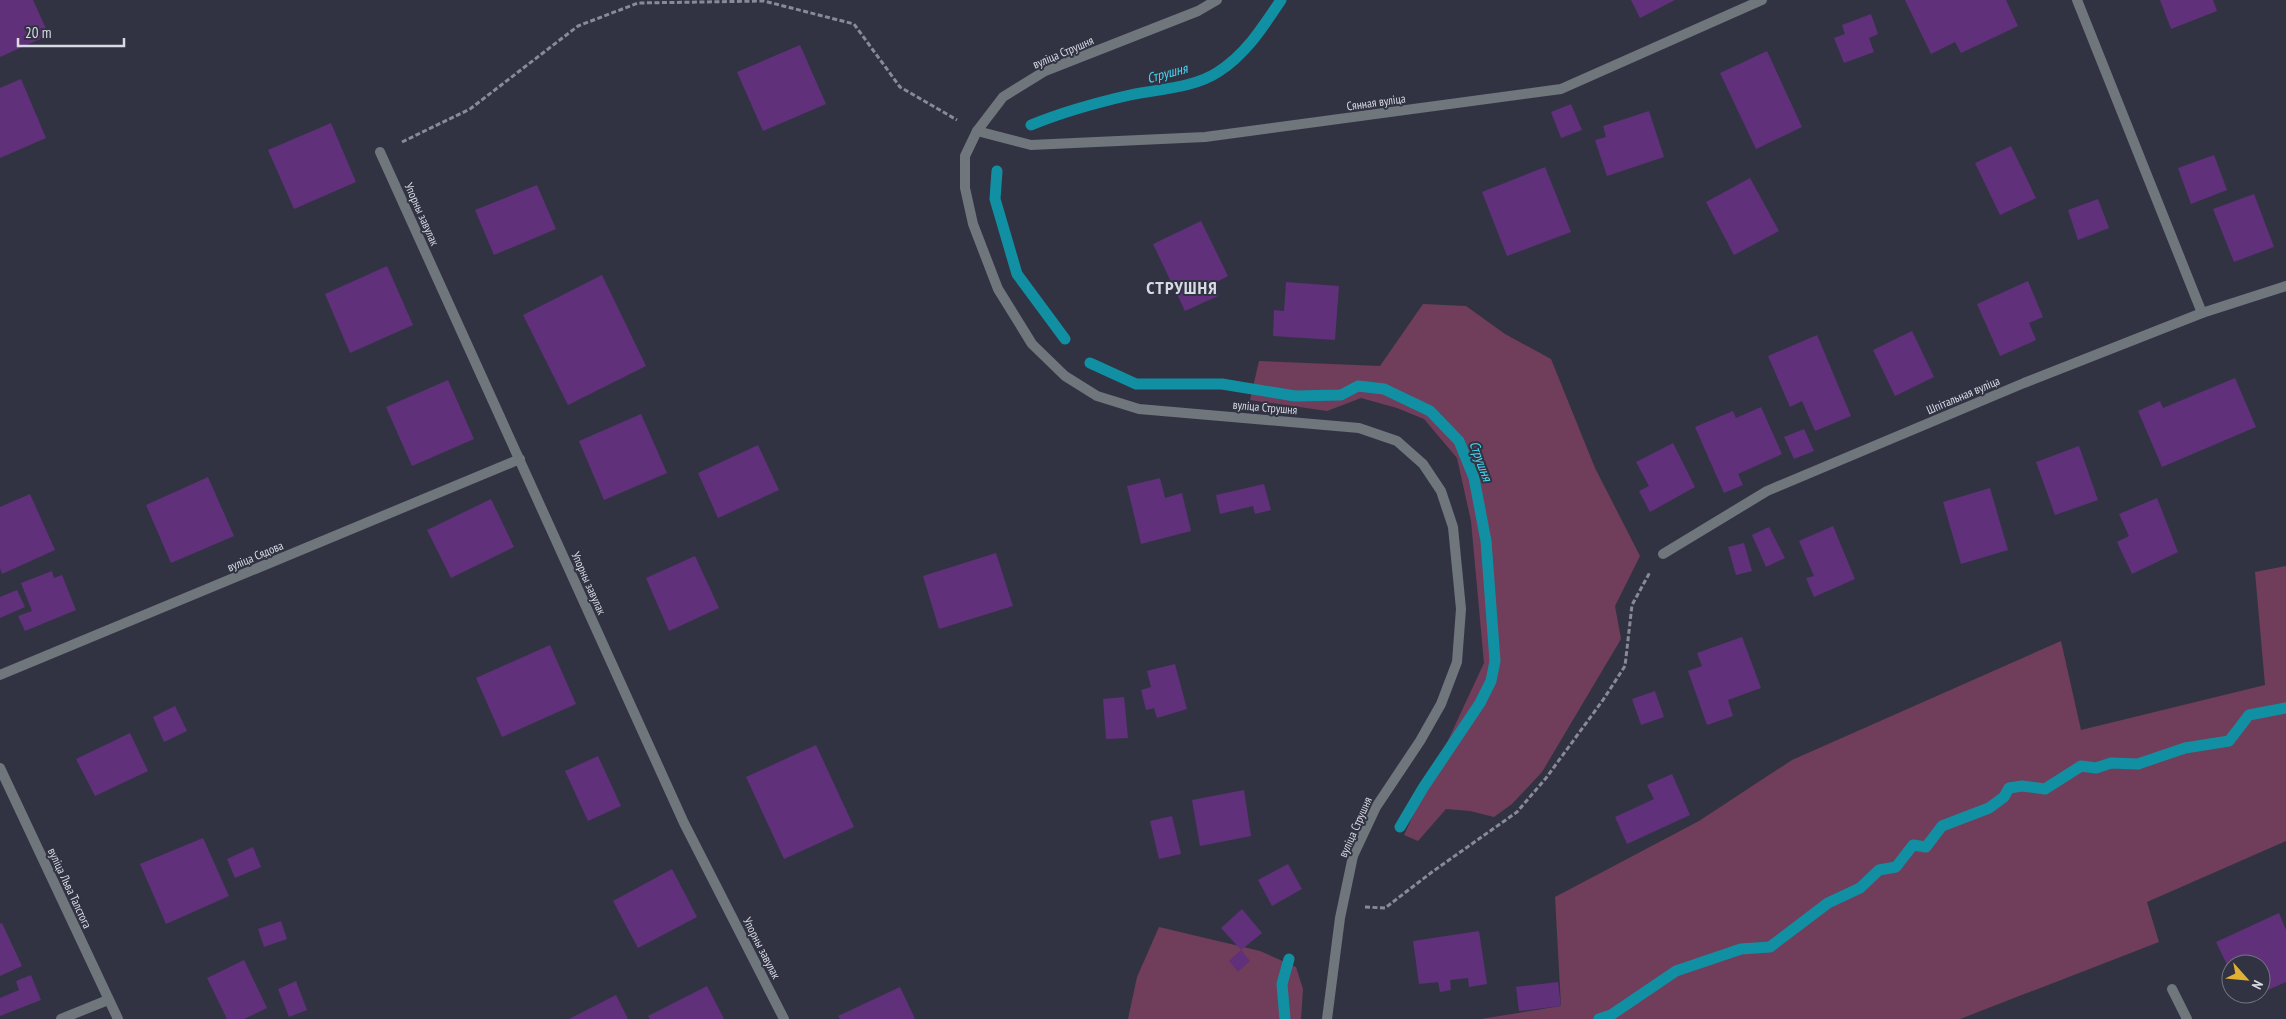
<svg xmlns="http://www.w3.org/2000/svg" width="2286" height="1019" font-family="'PT Sans Narrow',sans-serif">
<style>
.green{fill:#703e5a}
.lines{fill:none;stroke-linecap:round;stroke-linejoin:round}
.stream{stroke:#1290a3;stroke-width:11}
.building{fill:#60307a}
.path{stroke:#888a97;stroke-width:3;stroke-dasharray:5 2.5;stroke-linecap:butt}
.street{stroke:#6f767c;stroke-width:10}
.labels{text-anchor:middle;dominant-baseline:central;stroke-width:4;stroke-linejoin:round;paint-order:stroke}
.street-label{font-size:12px;fill:#d8dae4;stroke:#313343}
.water-label{font-size:14px;font-style:italic;fill:#46d9f2;stroke:#313343}
.district-label{font-size:18px;font-weight:bold;letter-spacing:1px;fill:#d8dae4;stroke:#313343}
</style>
<rect width="100%" height="100%" fill="#313343"/>
<g class="green">
<polygon points="1423,304 1466,306 1505,334 1551,359 1595,468 1640,556 1615,606 1621,639 1542,772 1512,804 1494,817 1470,811 1446,809 1418,841 1404,835 1484,663 1471,521 1457,458 1424,419 1397,408 1361,398 1327,411 1250,400 1259,361 1380,366"/>
<polygon points="2286,566 2286,841 2147,902 2159,942 1960,1019 1481,1019 1561,1006 1555,897 1699,821 1792,760 2061,641 2081,730 2265,685 2255,572"/>
<polygon points="1159,927 1260,951 1296,967 1303,989 1301,1019 1128,1019 1137,977"/>
</g>
<g class="lines">
<g class="stream">
<path d="M1031,125C1065,111 1095,103 1130,95C1158,89 1194,88 1218,72C1246,54 1263,27 1281,0"/>
<polyline points="997,171 995,199 1017,274 1065,339"/>
<polyline points="1090,363 1136,384 1222,384 1295,396 1341,395 1358,386 1384,389 1430,411 1459,441 1474,478 1486,541 1495,661 1491,681 1480,703 1423,788 1400,827"/>
<polyline points="1285,1019 1282,984 1289,959"/>
<polyline points="1599,1019 1611,1015 1676,971 1741,949 1770,947 1828,903 1860,888 1879,870 1896,867 1913,845 1926,847 1942,826 1989,808 2004,797 2009,788 2022,786 2045,789 2081,766 2096,768 2111,763 2138,764 2185,748 2229,741 2249,715 2286,708"/>
</g>
</g>
<g class="building">
<polygon points="0,0 33,0 49,35 0,57"/>
<polygon points="1631,0 1675,0 1640,18"/>
<polygon points="1905,0 2006,0 2018,26 1961,53 1955,42 1931,54"/>
<polygon points="2160,0 2213,0 2217,11 2171,29"/>
<polygon points="1871,14 1878,34 1869,38 1874,52 1844,63 1834,38 1845,34 1842,25"/>
<polygon points="800,45 826,104 763,131 737,72"/>
<polygon points="1767,51 1802,127 1756,149 1720,73"/>
<polygon points="21,79 46,138 0,158 0,88"/>
<polygon points="1571,104 1582,130 1561,138 1551,112"/>
<polygon points="1649,111 1664,157 1607,176 1595,140 1606,137 1603,126"/>
<polygon points="331,123 356,182 294,209 268,150"/>
<polygon points="2011,146 2036,198 2000,215 1975,163"/>
<polygon points="2214,155 2227,190 2191,204 2178,168"/>
<polygon points="1545,167 1571,232 1507,256 1482,192"/>
<polygon points="1750,178 1779,231 1734,255 1706,202"/>
<polygon points="537,185 556,229 494,255 475,210"/>
<polygon points="2254,194 2274,247 2234,262 2213,209"/>
<polygon points="2098,199 2109,228 2078,240 2068,210"/>
<polygon points="1201,221 1228,276 1213,284 1218,296 1185,311 1153,244"/>
<polygon points="387,266 413,325 350,353 325,294"/>
<polygon points="602,275 646,366 568,405 523,315"/>
<polygon points="2028,281 2043,317 2029,323 2036,340 2000,356 1977,304"/>
<polygon points="1286,282 1339,286 1335,340 1273,336 1274,310 1284,311"/>
<polygon points="1912,331 1934,377 1895,396 1873,350"/>
<polygon points="1817,335 1851,416 1815,431 1802,401 1790,407 1768,356"/>
<polygon points="2235,378 2256,427 2162,467 2138,411 2160,401 2163,408"/>
<polygon points="448,380 474,439 412,466 386,407"/>
<polygon points="1761,407 1782,454 1738,474 1743,485 1724,493 1695,427 1733,411 1736,418"/>
<polygon points="641,414 667,473 604,500 579,441"/>
<polygon points="1804,429 1814,451 1794,459 1784,437"/>
<polygon points="1673,443 1695,487 1650,512 1639,491 1649,486 1636,462"/>
<polygon points="758,445 779,490 718,518 698,473"/>
<polygon points="2079,446 2098,500 2055,515 2036,462"/>
<polygon points="208,477 234,536 171,563 146,505"/>
<polygon points="1160,478 1165,498 1182,493 1191,531 1141,544 1127,486"/>
<polygon points="1264,484 1271,510 1255,514 1253,506 1220,514 1216,495"/>
<polygon points="1990,488 2008,550 1961,564 1943,502"/>
<polygon points="30,494 55,550 2,574 0,568 0,507"/>
<polygon points="2157,498 2178,552 2132,574 2117,542 2129,536 2119,514"/>
<polygon points="491,499 514,547 451,578 427,530"/>
<polygon points="1833,526 1855,579 1814,597 1806,578 1814,576 1799,541"/>
<polygon points="1769,527 1785,558 1766,567 1752,535"/>
<polygon points="1744,543 1752,571 1736,575 1728,547"/>
<polygon points="996,553 1013,606 939,629 923,576"/>
<polygon points="695,556 719,608 669,631 646,578"/>
<polygon points="52,571 54,578 62,575 76,610 25,631 18,616 32,611 21,583"/>
<polygon points="17,590 25,607 0,618 0,597"/>
<polygon points="1742,637 1761,688 1728,700 1733,716 1707,725 1688,671 1702,666 1697,653"/>
<polygon points="550,645 576,704 502,737 476,678"/>
<polygon points="1175,664 1187,709 1157,718 1154,708 1146,710 1141,690 1151,687 1147,671"/>
<polygon points="1655,691 1664,717 1641,725 1632,699"/>
<polygon points="1124,697 1128,738 1106,739 1103,699"/>
<polygon points="175,706 187,731 164,742 153,717"/>
<polygon points="130,733 148,771 95,796 76,759"/>
<polygon points="816,745 854,827 784,859 746,777"/>
<polygon points="598,756 621,806 588,821 565,771"/>
<polygon points="1672,774 1690,815 1627,844 1615,817 1654,799 1647,785"/>
<polygon points="1244,790 1251,836 1200,846 1192,800"/>
<polygon points="1172,816 1181,854 1159,859 1150,821"/>
<polygon points="203,838 229,896 166,924 140,864"/>
<polygon points="253,847 261,867 235,878 227,859"/>
<polygon points="1288,864 1302,889 1272,906 1258,880"/>
<polygon points="672,869 697,917 638,948 613,901"/>
<polygon points="1242,909 1262,933 1241,950 1221,928"/>
<polygon points="2279,913 2286,930 2286,982 2261,993 2261,964 2231,964 2231,973 2216,942"/>
<polygon points="281,921 287,939 264,947 258,929"/>
<polygon points="2,923 22,966 0,976 0,924"/>
<polygon points="1479,931 1487,984 1469,987 1468,978 1450,980 1451,990 1440,992 1438,982 1419,984 1413,941"/>
<polygon points="1241,950 1250,961 1238,972 1229,961"/>
<polygon points="244,960 267,1008 244,1019 227,1019 207,978"/>
<polygon points="31,975 41,1000 0,1016 0,998 19,990 16,981"/>
<polygon points="296,981 307,1010 289,1017 278,989"/>
<polygon points="1558,982 1561,1006 1519,1011 1516,987"/>
<polygon points="707,986 724,1019 650,1019 648,1016"/>
<polygon points="900,987 915,1019 840,1019 838,1016"/>
<polygon points="2241,994 2260,994 2244,1001"/>
<polygon points="616,995 628,1019 569,1019"/>
</g>
<g class="lines">
<g class="path">
<polyline points="402,142 470,109 578,26 638,3 764,1 854,24 900,87 957,120"/>
<polyline points="1365,907 1385,908 1432,872 1517,812 1546,778 1603,700 1625,666 1632,605 1650,572"/>
</g>
<g class="street">
<polyline points="1217,0 1198,11 1045,71 1003,97 977,131 965,156 965,188 973,224 998,289 1032,344 1065,376 1097,396 1139,409 1359,428 1397,441 1423,464 1441,491 1453,527 1461,609 1457,662 1441,704 1420,741 1376,807 1353,856 1340,918 1327,1019"/>
<polyline points="2077,0 2202,313"/>
<polyline points="977,131 1031,145 1205,137 1561,89 1762,0"/>
<polyline points="380,152 684,823 784,1019"/>
<polyline points="1663,554 1767,491 2024,383 2202,313 2286,286"/>
<polyline points="0,675 520,459"/>
<polyline points="0,768 118,1019"/>
<polyline points="2172,989 2187,1019"/>
<polyline points="61,1019 108,1000"/>
</g>
</g>
<g class="labels">
<g class="street-label">
<text transform="translate(1063 52) rotate(-23)">вуліца Струшня</text>
<text transform="translate(1376 102) rotate(-8)">Сянная вуліца</text>
<text transform="translate(422 214) rotate(66)">Упорны завулак</text>
<text transform="translate(1963 395) rotate(-23)">Шпітальная вуліца</text>
<text transform="translate(1265 407) rotate(5)">вуліца Струшня</text>
<text transform="translate(255 556) rotate(-23)">вуліца Сядова</text>
<text transform="translate(589 583) rotate(66)">Упорны завулак</text>
<text transform="translate(1355 827) rotate(-66)">вуліца Струшня</text>
<text transform="translate(70 888) rotate(65)">вуліца Льва Талстога</text>
<text transform="translate(762 948) rotate(63)">Упорны завулак</text>
</g>
<g class="water-label">
<text transform="translate(1167 73) rotate(-15)">Струшня</text>
<text transform="translate(1481 461) rotate(70)">Струшня</text>
</g>
<g class="district-label">
<text x="1182" y="287">СТРУШНЯ</text>
</g>
</g>
<g transform="translate(2246 979) rotate(117)"><circle r="24" fill="#313343" stroke="#747683"/>
<path d="M0-4L9 19L0 12L-9 19Z" fill="#dfb034"/>
<text y="-8" font-size="14" font-weight="bold" text-anchor="middle" fill="#d8dae4">N</text>
</g>
<path d="M18 38v8h106v-8" fill="none" stroke="#d8dae4" stroke-width="2.5"/>
<text x="25" y="38" font-size="15" fill="#d8dae4" stroke="#313343" stroke-width="4" paint-order="stroke">20 m</text>
</svg>
